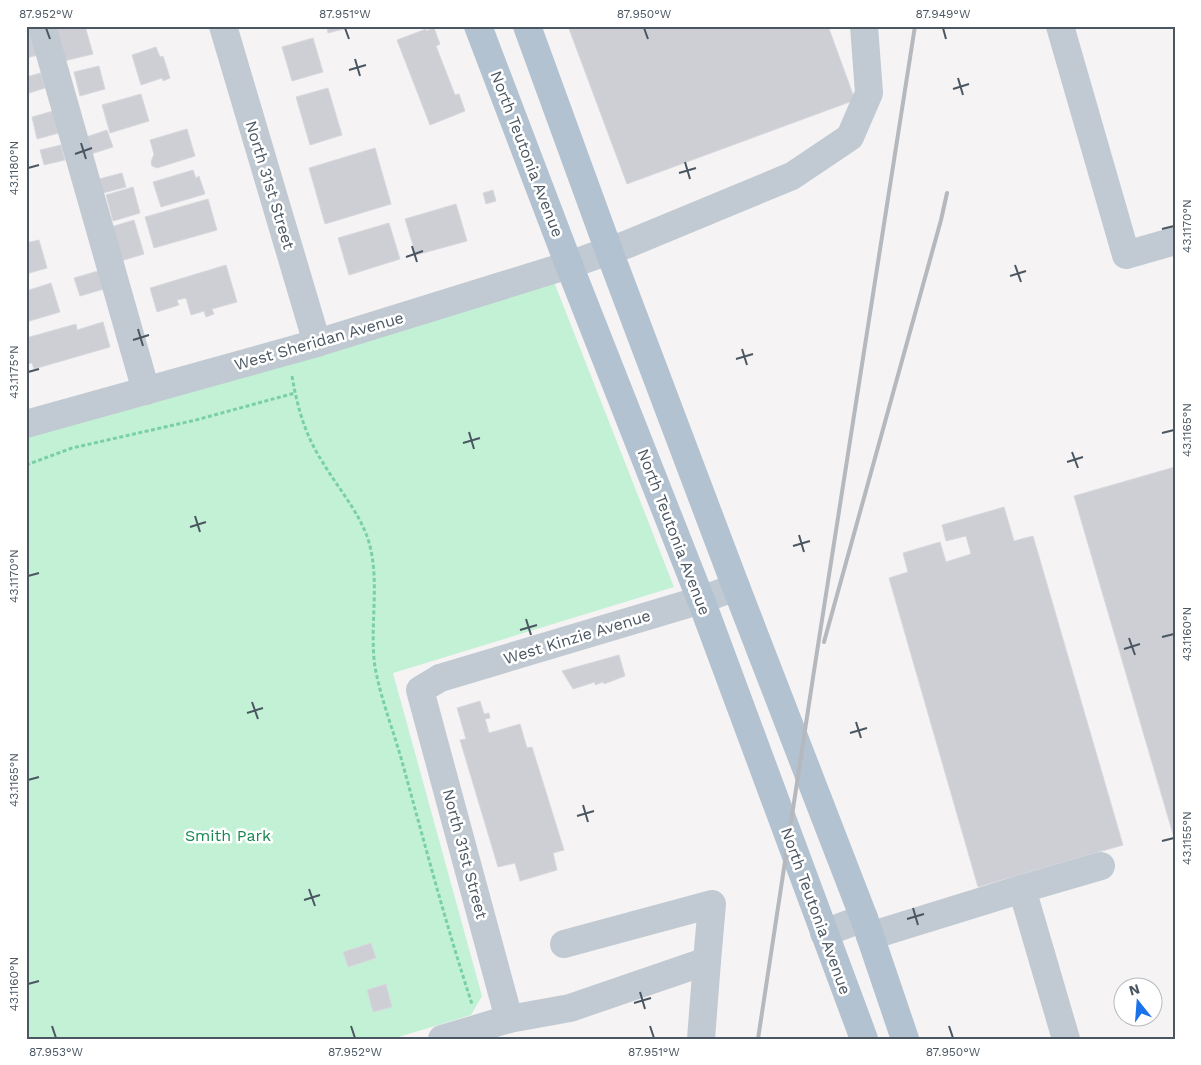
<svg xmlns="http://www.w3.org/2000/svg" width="1201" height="1065" font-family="'Work Sans',sans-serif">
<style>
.green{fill:#c3f1d5}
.building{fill:#cdcfd5;stroke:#d7d9de}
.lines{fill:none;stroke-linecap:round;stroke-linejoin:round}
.path{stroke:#7ad0a6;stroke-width:3;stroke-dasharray:4 2.5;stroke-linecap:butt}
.minor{stroke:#c1cad2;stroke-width:28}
.major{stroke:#b3c2d1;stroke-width:28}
.rail{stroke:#b5b8bd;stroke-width:4}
.ticks{fill:none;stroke:#4a5661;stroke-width:2}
.labels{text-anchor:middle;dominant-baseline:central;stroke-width:5;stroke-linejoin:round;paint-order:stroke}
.street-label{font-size:16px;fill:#4a5661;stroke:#fff}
.park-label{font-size:16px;fill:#17864f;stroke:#fff}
.neatline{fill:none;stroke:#4a5661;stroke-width:2}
.ticks-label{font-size:12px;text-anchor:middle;fill:#4a5661}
</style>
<rect width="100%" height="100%" fill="#f5f3f3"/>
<polygon class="green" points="554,282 674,587 393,673 482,996 471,1015 392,1039 26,1039 26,436"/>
<g class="building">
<polygon points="64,26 85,26 93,54 64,61 55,29"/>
<polygon points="327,26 351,26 351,27 328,33"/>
<polygon points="568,26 828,26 855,100 627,184"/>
<polygon points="434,28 440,44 436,46 455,95 459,94 465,111 430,125 397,40 426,29 426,31"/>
<polygon points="31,31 38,55 26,58 26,32"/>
<polygon points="313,38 323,72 292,81 282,47"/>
<polygon points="156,47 160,57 163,56 170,78 163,81 162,78 141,85 132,55"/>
<polygon points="99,66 105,89 80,96 74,72"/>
<polygon points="41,73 45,88 26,94 26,77"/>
<polygon points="328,88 342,135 310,145 296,97"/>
<polygon points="141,94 149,121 110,133 102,105"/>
<polygon points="53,111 59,133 37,139 32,117"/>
<polygon points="187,129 195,156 157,168 152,166 151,162 154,154 150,140"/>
<polygon points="107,130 113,147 91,154 86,137"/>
<polygon points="61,145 65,160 44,165 40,150"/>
<polygon points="375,148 391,204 325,224 309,168"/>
<polygon points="193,170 196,178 199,176 205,194 161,207 153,182"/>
<polygon points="122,173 126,187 103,193 99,179"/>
<polygon points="133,187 140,213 113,221 106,195"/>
<polygon points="493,190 496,201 486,204 483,193"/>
<polygon points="208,199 217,230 154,248 145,217"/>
<polygon points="456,204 467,241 416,255 405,219"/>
<polygon points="134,220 144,254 121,261 111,227"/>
<polygon points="389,223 400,259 349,275 338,238"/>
<polygon points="39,240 47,268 26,274 26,243"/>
<polygon points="226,265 237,302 212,309 214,314 206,317 204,311 191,315 186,298 177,300 179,305 157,312 150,288"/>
<polygon points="98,271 104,289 80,296 74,278"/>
<polygon points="51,283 60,312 26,322 26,291"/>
<polygon points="103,322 110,347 34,369 32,363 26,364 26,346 28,346 26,338 76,324 77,330"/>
<polygon points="1175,467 1175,841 1074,496"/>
<polygon points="1004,507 1014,541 1033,536 1123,845 978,887 889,578 908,572 903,553 940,542 946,562 971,554 966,536 946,541 942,525"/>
<polygon points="619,655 625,676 604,684 603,682 595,685 595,682 573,689 562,671"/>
<polygon points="480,701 484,714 489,713 490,718 485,719 489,733 520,724 527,748 532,747 564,850 553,853 557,870 520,881 515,863 498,867 460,740 466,739 457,708"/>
<polygon points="371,943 376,958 348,967 343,952"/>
<polygon points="386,984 392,1007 373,1012 367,990"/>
</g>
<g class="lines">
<g class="path">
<path d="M292,376C297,406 305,435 322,461C337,487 358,510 368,539C381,580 369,625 375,667C381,700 394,732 403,765C425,845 446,925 472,1004"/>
<polyline points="26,465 72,448 196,420 295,393"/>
</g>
<g class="minor">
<polyline points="42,26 146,391"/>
<polyline points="223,26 317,343"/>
<polyline points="1060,26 1126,255 1175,241"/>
<polyline points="26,424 317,343 569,265 628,244 792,176 850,137 869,93 864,26"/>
<polyline points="824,933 864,918"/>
<polyline points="870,936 1022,889"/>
<polyline points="509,1019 420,690 440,678 701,600 736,587"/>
<polyline points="442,1039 509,1019 570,1008 707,961 712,904 564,944"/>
<polyline points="701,1039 707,961"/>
<polyline points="1066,1039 1022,889 1101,866"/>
</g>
<g class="major">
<polyline points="478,26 569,265 701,600 864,1039"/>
<polyline points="527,26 609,251 736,587 864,918 905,1039"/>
</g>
<g class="rail">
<polyline points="824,642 941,220 947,193"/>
<polyline points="758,1039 814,671 915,26"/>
</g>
</g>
<path class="ticks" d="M46,28L50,39M345,28L349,39M644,28L648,39M943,28L946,39M355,59L360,76M349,70L366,65M958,78L963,95M953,89L969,84M81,143L86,159M75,154L92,148M685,162L690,179M28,168L39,165M679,173L696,168M1162,229L1174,226M412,246L417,262M406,257L423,251M1015,265L1021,282M1010,276L1026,271M138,329L143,346M133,340L149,335M742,349L747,365M736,359L753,354M28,372L39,369M469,432L474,449M1162,433L1174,430M463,443L480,438M1072,452L1078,468M1067,462L1083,457M195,516L200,532M190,527L206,522M799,535L804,552M793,546L810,541M28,576L39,573M526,619L531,635M520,630L537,625M1162,637L1174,634M1129,638L1135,655M1124,649L1140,644M252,702L258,719M247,713L263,708M856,722L861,738M850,733L867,728M28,780L39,777M583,805L588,822M577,816L594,811M1162,841L1174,838M309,889L315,906M304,900L320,895M913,908L918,925M907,919L924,914M28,984L39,981M640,992L645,1009M634,1003L651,998M52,1026L56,1038M351,1026L355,1038M650,1026L654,1038M949,1026L953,1038"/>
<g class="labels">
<g class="street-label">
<text transform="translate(527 154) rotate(69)">North Teutonia Avenue</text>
<text transform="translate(270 185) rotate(73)">North 31st Street</text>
<text transform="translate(319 341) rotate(-16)">West Sheridan Avenue</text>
<text transform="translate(674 532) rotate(69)">North Teutonia Avenue</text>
<text transform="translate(577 637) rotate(-17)">West Kinzie Avenue</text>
<text transform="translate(465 854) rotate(75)">North 31st Street</text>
<text transform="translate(816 911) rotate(70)">North Teutonia Avenue</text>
</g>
<g class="park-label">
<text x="228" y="835">Smith Park</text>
</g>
</g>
<rect width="1201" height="1065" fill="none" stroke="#ffffff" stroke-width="55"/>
<g transform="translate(1138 1002) rotate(343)"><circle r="24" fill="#ffffff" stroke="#b7bbc0"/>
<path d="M0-4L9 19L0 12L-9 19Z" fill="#1a73e8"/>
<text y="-8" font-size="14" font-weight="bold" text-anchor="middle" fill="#4a5661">N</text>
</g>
<rect x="28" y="28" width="1146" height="1010" class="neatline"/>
<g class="ticks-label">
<text x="46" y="18">87.952°W</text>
<text x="345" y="18">87.951°W</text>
<text x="644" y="18">87.950°W</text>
<text x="943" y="18">87.949°W</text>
<text transform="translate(14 168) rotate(-90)" y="4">43.1180°N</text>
<text transform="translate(1187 226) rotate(-90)" y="4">43.1170°N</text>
<text transform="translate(14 372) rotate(-90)" y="4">43.1175°N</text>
<text transform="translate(1187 430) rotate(-90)" y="4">43.1165°N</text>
<text transform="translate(14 576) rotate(-90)" y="4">43.1170°N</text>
<text transform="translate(1187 634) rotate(-90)" y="4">43.1160°N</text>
<text transform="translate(14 780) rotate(-90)" y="4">43.1165°N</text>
<text transform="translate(1187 838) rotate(-90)" y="4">43.1155°N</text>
<text transform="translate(14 984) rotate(-90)" y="4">43.1160°N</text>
<text x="56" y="1056">87.953°W</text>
<text x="355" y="1056">87.952°W</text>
<text x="654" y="1056">87.951°W</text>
<text x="953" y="1056">87.950°W</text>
</g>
</svg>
